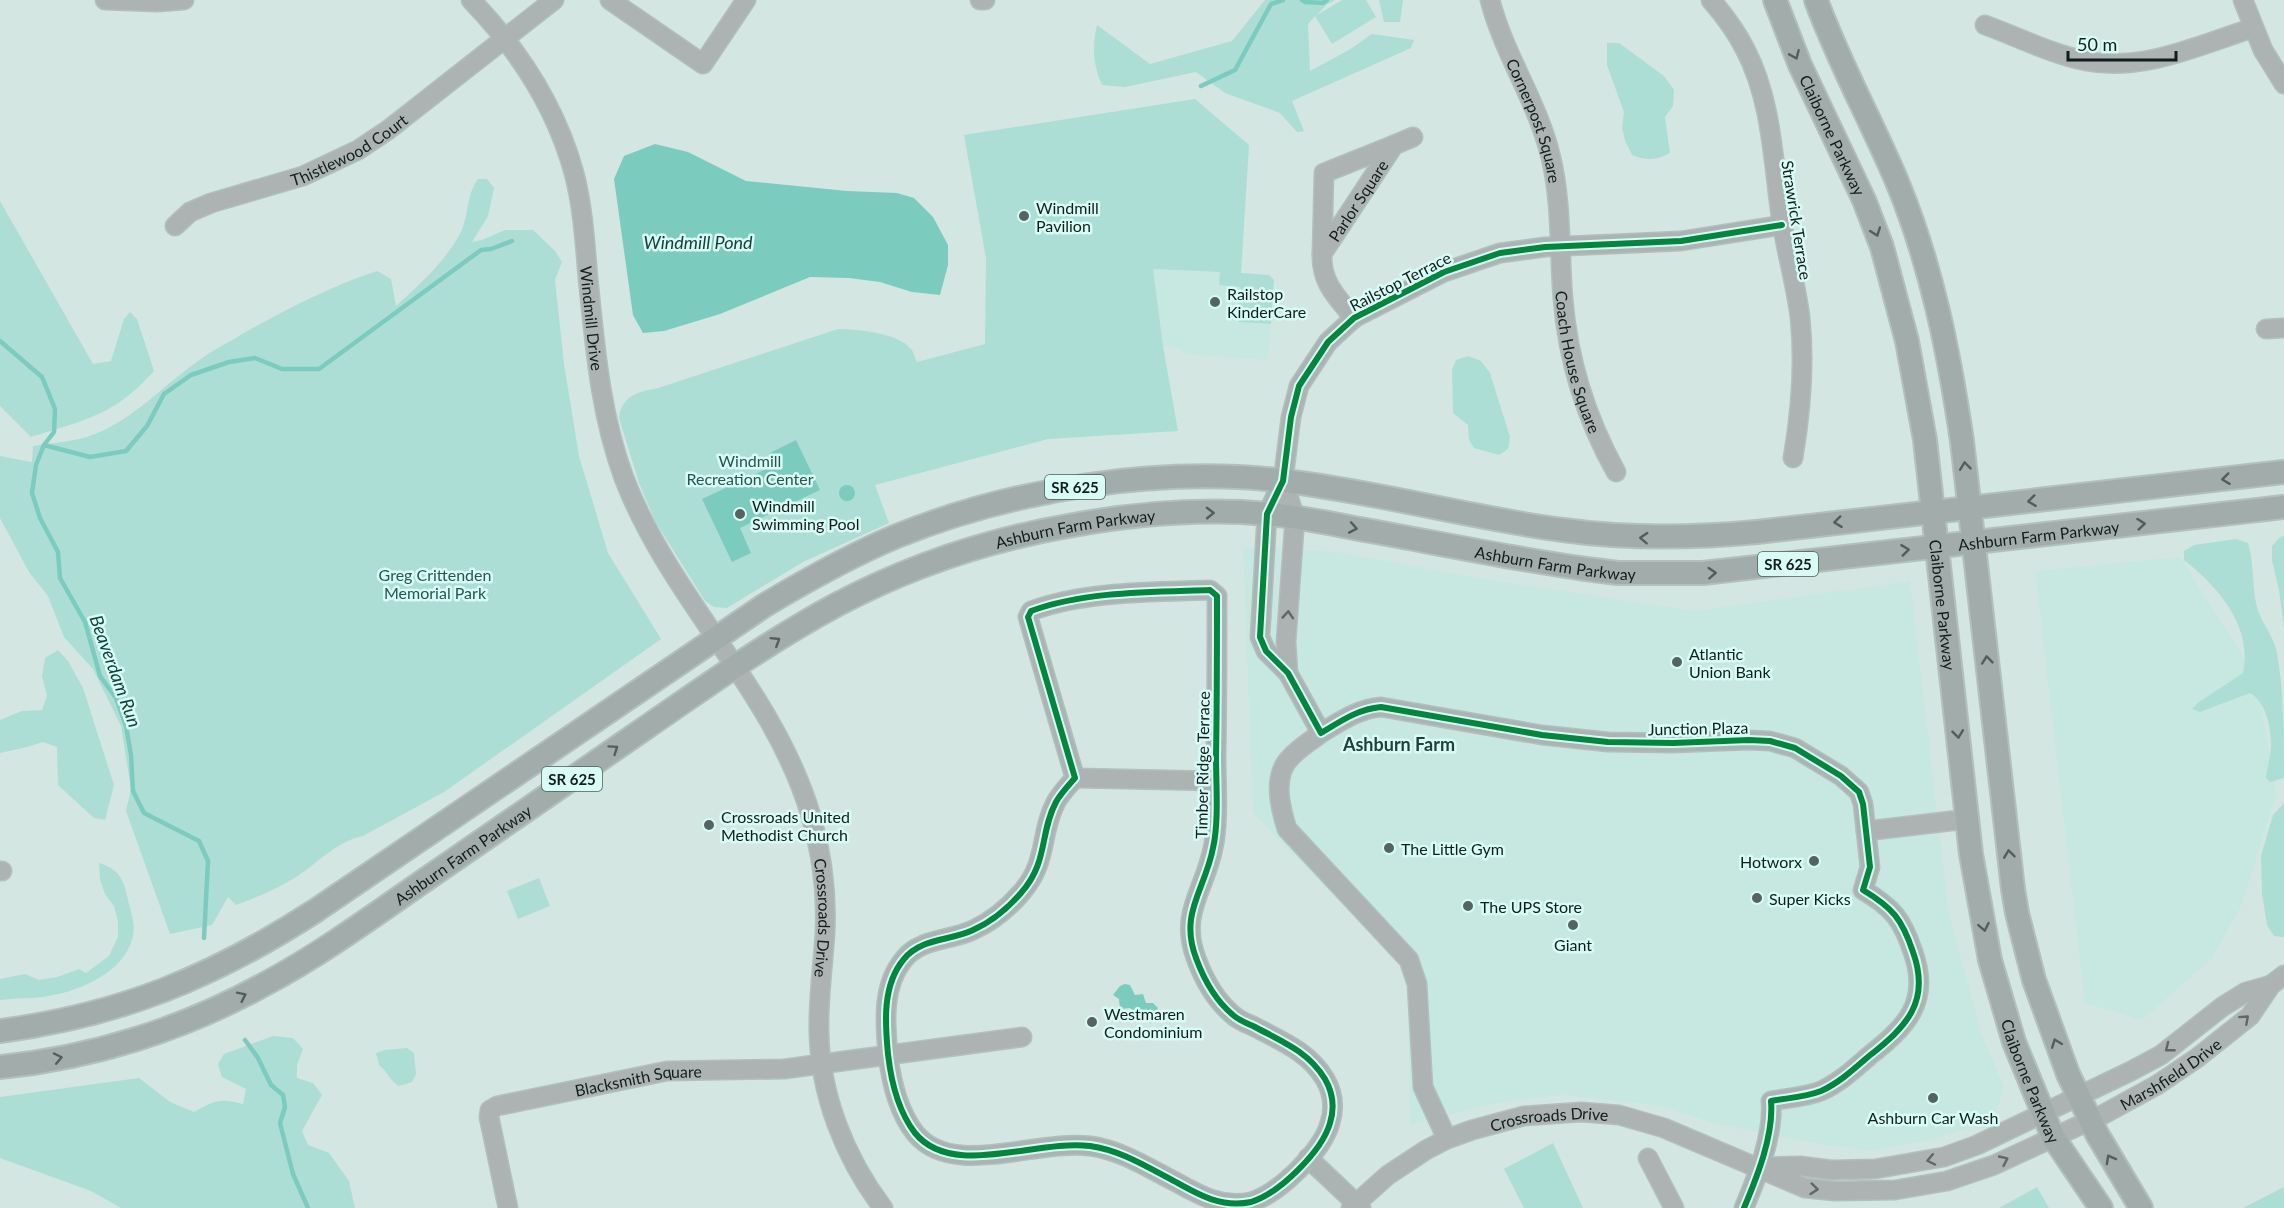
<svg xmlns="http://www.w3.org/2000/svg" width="2284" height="1208" font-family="Lato,sans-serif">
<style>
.built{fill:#c7e8e1}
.green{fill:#acded6}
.water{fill:#7ccbbf}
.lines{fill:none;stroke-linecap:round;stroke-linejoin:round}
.stream{stroke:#7ccbbf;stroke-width:4.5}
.minor-casing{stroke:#b2c0bd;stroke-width:21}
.major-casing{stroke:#b2c0bd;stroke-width:26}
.minor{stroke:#acb3b2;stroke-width:18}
.major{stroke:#a2acab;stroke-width:22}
.cycleway-casing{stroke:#d8fbf5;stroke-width:10}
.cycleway{stroke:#00873e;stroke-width:6}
.oneway{stroke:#525e5c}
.oneway2{stroke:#5e6866}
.poi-dot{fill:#556461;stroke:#d8fbf5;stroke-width:2}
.labels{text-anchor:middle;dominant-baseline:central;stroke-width:5;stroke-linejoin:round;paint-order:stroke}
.shield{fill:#d8fbf5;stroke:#4d605c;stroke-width:1.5}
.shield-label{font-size:15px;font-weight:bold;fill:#111e1b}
.street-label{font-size:16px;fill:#111e1b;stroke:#d8fbf5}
.poi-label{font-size:16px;fill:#111e1b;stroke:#d8fbf5;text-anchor:start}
.park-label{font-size:16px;fill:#28564f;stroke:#d8fbf5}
.water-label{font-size:18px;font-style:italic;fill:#12423b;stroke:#d8fbf5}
.neighbourhood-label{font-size:18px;font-weight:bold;fill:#21403b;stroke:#d8fbf5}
</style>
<rect width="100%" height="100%" fill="#d3e6e2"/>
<g class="built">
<polygon points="1153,269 1269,275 1274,280 1268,360 1183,354 1182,349 1163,346"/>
<polygon points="1243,547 1337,552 1485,579 1695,611 1910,581 1949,914 1982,1035 2004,1088 1996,1111 1974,1126 1929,1140 1872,1151 1813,1143 1717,1124 1656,1105 1560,1095 1496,1103 1410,1125 1407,971 1253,813"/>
<polygon points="2180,557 2257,678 2276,795 2242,904 2212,958 2142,1020 2085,1003 2035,571"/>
</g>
<g class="green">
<path d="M1265,0H1335L1326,5L1317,15L1342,0H1366L1376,17L1332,44L1315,16L1308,24L1310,71L1349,50L1372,34L1414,40L1411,48L1292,101L1304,131L1297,132L1280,113L1225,93L1196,72L1125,87L1102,85C1093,65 1092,46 1097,25L1150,64L1232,41Z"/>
<polygon points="1379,0 1403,0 1400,22 1384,22"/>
<path d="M1607,43H1619L1664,76L1674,90L1673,106L1665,117L1670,153C1657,160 1647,161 1632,155L1625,140L1622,128L1624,112L1607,65Z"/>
<path d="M1195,99L1249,145L1241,273L1269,275L1274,280L1271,324L1238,322L1240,287L1219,285L1220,272L1153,269L1163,346L1178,431L1048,439L875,485L889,523L803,562L727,608L714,607L705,601L655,521L639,483L619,418C622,395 638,392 658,388L838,329C857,329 899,333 911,349C914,352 915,358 917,362L985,344L986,258L964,135Z"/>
<path d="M478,179H487L494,188L488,216L472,242L482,240L505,230H533L555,251L562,262L555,280L564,364L579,456L608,553L661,639L444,792L363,836C337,841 318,863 296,877C277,889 257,897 236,905L228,897L212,925L170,934L126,811L131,789L121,726L93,669L64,637L48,596L29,572L0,518V456L32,462L33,446C51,443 70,442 87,437C131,423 164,384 201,359C214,349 230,342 244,333C287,309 331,286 377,271L391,279L396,306C421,283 445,262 461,232C469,215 466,195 478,179Z"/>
<path d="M0,201L93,364L111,361L124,319L130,312L137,319L154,371C115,415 85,420 31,437L0,406Z"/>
<polygon points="1468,356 1481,361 1490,373 1510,437 1508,449 1499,455 1474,448 1469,440 1468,425 1453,413 1452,370 1456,360"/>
<polygon points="2284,536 2284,628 2279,590 2272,560 2272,546 2280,537"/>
<path d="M2236,539L2248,543C2254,563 2252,583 2256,603C2259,621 2274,635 2277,653C2284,695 2284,735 2284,778L2270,782L2266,778C2267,767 2271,756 2271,745C2271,727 2266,702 2250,693L2200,712L2192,709L2199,702L2243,673C2253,626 2218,587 2184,560V551L2194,545Z"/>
<polygon points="58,650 68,661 83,688 114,785 105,820 94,818 58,785 57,747 43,742 27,747 0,753 0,720 22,711 42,710 47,696 42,676 45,658"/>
<polygon points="2284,803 2284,937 2283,937 2274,936 2267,925 2262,894 2261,856 2273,815"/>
<path d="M99,863C122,870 124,882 129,904C132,914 135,926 133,936C125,974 75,993 42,997C28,999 14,998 0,1000V979L25,974L39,980L57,977L79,969L86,973L109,956L118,937V922L114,906L105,894L100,880Z"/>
<polygon points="539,878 550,906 518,919 507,891"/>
<path d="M273,1036L293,1038L303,1049L297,1065V1078L313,1083L322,1095L302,1131L308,1145L329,1153L349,1181L355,1208H121L91,1191L0,1158V1097L139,1078L170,1102L194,1112C216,1100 219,1098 243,1104L246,1089L222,1077L218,1064L224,1054Z"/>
<path d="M407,1048L414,1053L416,1074L412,1082L399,1086C390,1081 388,1072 379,1065L376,1053L385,1050Z"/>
<polygon points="1553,1143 1583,1208 1524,1208 1504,1169"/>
<polygon points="2037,1187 2049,1208 1999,1208"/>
<polygon points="2284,1187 2284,1208 2243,1208"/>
</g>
<g class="water">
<polygon points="655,144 688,152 746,181 847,191 897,193 914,198 933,217 948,245 948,265 940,295 912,292 880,282 849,278 810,277 720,314 664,331 643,333 633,315 614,179 624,156"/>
<polygon points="796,440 820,490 740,528 751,553 732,562 702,499 775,465 770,453"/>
<circle cx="847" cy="493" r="8"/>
<polygon points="1125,984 1130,985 1135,995 1143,994 1146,1003 1153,1003 1158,1008 1157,1014 1151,1023 1145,1020 1135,1021 1133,1011 1130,1008 1120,1009 1119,999 1113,995 1120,986"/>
</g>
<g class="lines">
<g class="stream">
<polyline points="1302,0 1305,2 1323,3 1327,0"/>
<polyline points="1201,86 1235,70 1271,4 1283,0"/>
<polyline points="0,341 42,377 55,409 54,432 44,445 36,465 32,493 40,518 58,552 60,578 85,622 100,676 116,698 126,726 131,755 133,791 144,813 199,841 208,861 204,938"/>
<polyline points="44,445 90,457 126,451 147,426 164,394 191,375 229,362 255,358 282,369 319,369 481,250 491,249 512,241"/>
<polyline points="245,1040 258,1058 271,1085 283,1095 285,1107 280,1123 293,1174 308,1208"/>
</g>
<defs>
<g id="minor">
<polyline points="105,0 157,2 184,0"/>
<path id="s1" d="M471,0C518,49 556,107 574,173C583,207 585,243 588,278C595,345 600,414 624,478C670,599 774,690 811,816C822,854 827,894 825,933C823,966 818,999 819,1032C820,1095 845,1158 883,1208"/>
<polyline points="610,0 703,64 746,0"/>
<polyline points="980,0 985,0"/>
<path id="s2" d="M1490,0C1504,55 1538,102 1551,158C1562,204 1559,252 1563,299C1568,361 1586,418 1616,472"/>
<path d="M1711,0C1724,15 1736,31 1745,49C1773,102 1773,165 1782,223C1787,254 1796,285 1800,317C1805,365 1801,411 1793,458"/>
<polyline points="2243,0 2263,50 2284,84"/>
<path d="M1985,25C2018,37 2051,54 2086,61C2144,72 2199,45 2253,28"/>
<path id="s3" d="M175,226L190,212L211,203L303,176L358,150L388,130L554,0"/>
<polyline points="1322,254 1324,173 1394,145"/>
<path id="s4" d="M1354,318C1337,297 1321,283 1322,254L1394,145L1413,137"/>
<polyline points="2266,329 2284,328"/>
<polyline points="1283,481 1295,517 1286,642 1288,673"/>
<path d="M1210,590L1217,596C1217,650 1217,703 1216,757C1216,784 1219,822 1213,848C1205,890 1179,913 1196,958C1204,980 1215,1000 1233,1015C1238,1020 1246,1023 1253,1026C1281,1041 1308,1051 1325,1079C1333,1093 1335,1107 1330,1123C1322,1151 1280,1193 1251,1202C1221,1208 1199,1195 1174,1181C1147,1167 1120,1150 1090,1146C1036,1139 952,1179 915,1133C898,1111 891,1081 888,1054C885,1023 882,985 904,959C921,938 950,941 973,930C991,922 1008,908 1021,893C1049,861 1039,834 1056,802C1061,793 1068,786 1075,778L1028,617L1031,611C1085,591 1153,592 1210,590Z"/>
<path d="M1321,733C1311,741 1299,748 1291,757C1272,775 1280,807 1287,829L1409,960L1417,984L1423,1087L1447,1139"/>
<polyline points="1075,778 1216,781"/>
<polyline points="1866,831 1968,819"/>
<polyline points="0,871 2,871"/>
<polyline points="1308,1158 1361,1208"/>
<polyline points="1648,1158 1674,1208"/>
<polyline points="1764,1167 1800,1166 1831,1170 1875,1169 1944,1157 1977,1145 2131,1071 2161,1055 2222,1007 2246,992 2271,985"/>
<path id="s5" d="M508,1208L489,1117L490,1110L497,1106L667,1071L784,1069L1022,1037"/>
<path id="s6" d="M1351,1208L1388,1175L1426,1150L1447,1139L1472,1130L1524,1116L1581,1112L1619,1115L1664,1128L1805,1188L1835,1191L1895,1190L1947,1181L1994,1165L2104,1114L2157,1085L2197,1058L2250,1016L2271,985L2284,975"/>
<path d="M1744,1208C1757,1177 1774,1135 1771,1101C1787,1098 1806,1097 1821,1091C1839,1083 1854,1069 1869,1056C1906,1027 1931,1002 1913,952C1902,919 1893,908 1863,890L1870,867L1863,804L1859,792L1841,776L1795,748L1770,741L1749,740L1673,743L1608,742L1542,735L1381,707C1358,709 1341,721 1321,733L1288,673L1266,651L1260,637L1267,514L1283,481L1291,417L1299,386L1328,342L1354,318L1444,272L1500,253L1545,247L1681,241L1782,225"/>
</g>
<g id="major">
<path id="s7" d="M1775,0L1800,65L1864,200L1882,247L1907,341L1925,440L1971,854L1990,960L2014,1042L2053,1137L2101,1208"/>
<path d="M1816,0C1839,63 1872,122 1898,184C1932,267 1949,353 1962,441L2013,889L2017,913L2034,980L2068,1074L2097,1134L2141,1208"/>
<path d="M0,1031C121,1015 213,977 315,911L765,605C807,580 851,555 897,536C1013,489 1159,466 1285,481C1378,492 1470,518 1563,530C1628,539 1692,538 1757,532L2284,472"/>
<path id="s8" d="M0,1067C92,1058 184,1029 265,984C321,954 373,916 425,880C497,830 569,781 641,731C705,687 769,641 838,604C910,566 988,540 1068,526C1133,514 1202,508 1268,514C1303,517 1337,525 1371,531C1443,544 1514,559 1586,569L1618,573H1703L2284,507"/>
</g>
</defs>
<use href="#minor" class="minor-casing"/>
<use href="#major" class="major-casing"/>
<use href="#minor" class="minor"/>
<use href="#major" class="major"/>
<defs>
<g id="cycleway">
<path d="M1210,590L1217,596C1217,650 1217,703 1216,757C1216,784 1219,822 1213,848C1205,890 1179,913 1196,958C1204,980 1215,1000 1233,1015C1238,1020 1246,1023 1253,1026C1281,1041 1308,1051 1325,1079C1333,1093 1335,1107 1330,1123C1322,1151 1280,1193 1251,1202C1221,1208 1199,1195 1174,1181C1147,1167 1120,1150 1090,1146C1036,1139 952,1179 915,1133C898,1111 891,1081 888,1054C885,1023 882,985 904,959C921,938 950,941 973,930C991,922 1008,908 1021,893C1049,861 1039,834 1056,802C1061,793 1068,786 1075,778L1028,617L1031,611C1085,591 1153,592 1210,590Z"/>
<path d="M1744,1208C1757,1177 1774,1135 1771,1101C1787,1098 1806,1097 1821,1091C1839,1083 1854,1069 1869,1056C1906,1027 1931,1002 1913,952C1902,919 1893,908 1863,890L1870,867L1863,804L1859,792L1841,776L1795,748L1770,741L1749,740L1673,743L1608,742L1542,735L1381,707C1358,709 1341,721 1321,733L1288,673L1266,651L1260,637L1267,514L1283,481L1291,417L1299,386L1328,342L1354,318L1444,272L1500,253L1545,247L1681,241L1782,225"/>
</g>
</defs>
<use href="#cycleway" class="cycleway-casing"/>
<use href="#cycleway" class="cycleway"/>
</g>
<defs><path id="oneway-chevron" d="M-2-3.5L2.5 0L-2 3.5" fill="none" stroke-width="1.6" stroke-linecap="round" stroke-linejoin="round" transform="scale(1.5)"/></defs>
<g class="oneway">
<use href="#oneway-chevron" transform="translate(1795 55) rotate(67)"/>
<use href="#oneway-chevron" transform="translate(1876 232) rotate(70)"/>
<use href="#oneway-chevron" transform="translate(1965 466) rotate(-97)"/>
<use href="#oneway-chevron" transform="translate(2226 479) rotate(173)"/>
<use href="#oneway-chevron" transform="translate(2032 501) rotate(173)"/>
<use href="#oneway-chevron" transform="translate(1210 513) rotate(-1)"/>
<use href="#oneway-chevron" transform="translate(1838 522) rotate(173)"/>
<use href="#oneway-chevron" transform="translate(2141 524) rotate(-6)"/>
<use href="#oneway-chevron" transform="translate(1353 528) rotate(10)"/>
<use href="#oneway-chevron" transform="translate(1644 538) rotate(-177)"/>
<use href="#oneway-chevron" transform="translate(1905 550) rotate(-7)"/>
<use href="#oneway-chevron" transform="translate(1712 573) rotate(-4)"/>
<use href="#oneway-chevron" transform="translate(776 641) rotate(-32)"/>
<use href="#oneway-chevron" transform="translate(1987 660) rotate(-96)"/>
<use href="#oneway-chevron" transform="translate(1958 734) rotate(83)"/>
<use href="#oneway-chevron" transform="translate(614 749) rotate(-35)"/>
<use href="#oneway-chevron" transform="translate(2009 854) rotate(-97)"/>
<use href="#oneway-chevron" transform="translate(1984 927) rotate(79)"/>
<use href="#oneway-chevron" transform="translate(242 996) rotate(-26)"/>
<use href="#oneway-chevron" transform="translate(2056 1043) rotate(-111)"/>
<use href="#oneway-chevron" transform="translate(58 1058) rotate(-12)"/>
<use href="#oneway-chevron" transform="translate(2110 1159) rotate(-119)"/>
</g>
<g class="oneway2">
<use href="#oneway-chevron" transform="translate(1288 615) rotate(-86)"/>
<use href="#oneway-chevron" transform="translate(2245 1019) rotate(-42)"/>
<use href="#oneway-chevron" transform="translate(2169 1048) rotate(142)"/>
<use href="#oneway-chevron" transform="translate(1931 1160) rotate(168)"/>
<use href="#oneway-chevron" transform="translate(2004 1160) rotate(-25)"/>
<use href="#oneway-chevron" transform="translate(1814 1189) rotate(6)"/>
</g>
<g class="poi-dot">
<circle cx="1024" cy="216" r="6"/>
<circle cx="1215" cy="302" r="6"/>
<circle cx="740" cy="514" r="6"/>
<circle cx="1677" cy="662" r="6"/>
<circle cx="709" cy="825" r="6"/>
<circle cx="1389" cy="848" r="6"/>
<circle cx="1814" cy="861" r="6"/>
<circle cx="1757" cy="898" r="6"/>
<circle cx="1468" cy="906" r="6"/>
<circle cx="1573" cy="925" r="6"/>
<circle cx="1092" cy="1022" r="6"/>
<circle cx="1933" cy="1098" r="6"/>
</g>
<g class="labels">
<g class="shield">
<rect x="1045" y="475" width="60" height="24" rx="4.5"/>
<rect x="1758" y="552" width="60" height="24" rx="4.5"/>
<rect x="542" y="767" width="60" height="24" rx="4.5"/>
</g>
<g class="shield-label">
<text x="1075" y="487">SR 625</text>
<text x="1788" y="564">SR 625</text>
<text x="572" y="779">SR 625</text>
</g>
<g class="street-label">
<text stroke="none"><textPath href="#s2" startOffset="129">Cornerpost Square</textPath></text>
<text stroke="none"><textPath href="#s7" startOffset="147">Claiborne Parkway</textPath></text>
<text stroke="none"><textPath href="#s3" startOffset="192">Thistlewood Court</textPath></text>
<text stroke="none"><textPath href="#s4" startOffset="138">Parlor Square</textPath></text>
<text transform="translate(1797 220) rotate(81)">Strawrick Terrace</text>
<text transform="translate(1400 281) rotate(-27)">Railstop Terrace</text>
<text stroke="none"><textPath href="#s1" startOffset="350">Windmill Drive</textPath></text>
<text stroke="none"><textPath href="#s2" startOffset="376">Coach House Square</textPath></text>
<text stroke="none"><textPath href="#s8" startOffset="1218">Ashburn Farm Parkway</textPath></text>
<text stroke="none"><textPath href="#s8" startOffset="2190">Ashburn Farm Parkway</textPath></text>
<text stroke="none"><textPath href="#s8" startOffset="1704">Ashburn Farm Parkway</textPath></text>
<text stroke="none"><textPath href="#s7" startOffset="633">Claiborne Parkway</textPath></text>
<text transform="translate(1698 728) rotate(-1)">Junction Plaza</text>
<text transform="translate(1202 765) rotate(-89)">Timber Ridge Terrace</text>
<text stroke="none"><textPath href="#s8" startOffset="516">Ashburn Farm Parkway</textPath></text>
<text stroke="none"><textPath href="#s1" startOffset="1004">Crossroads Drive</textPath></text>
<text stroke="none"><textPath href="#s6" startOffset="886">Marshfield Drive</textPath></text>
<text stroke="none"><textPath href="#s7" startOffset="1119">Claiborne Parkway</textPath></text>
<text stroke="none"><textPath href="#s5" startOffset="252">Blacksmith Square</textPath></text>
<text stroke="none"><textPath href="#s6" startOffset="224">Crossroads Drive</textPath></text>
</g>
<g class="poi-label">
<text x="1036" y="207">Windmill<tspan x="1036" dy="18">Pavilion</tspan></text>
<text x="1227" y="293">Railstop<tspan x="1227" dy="18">KinderCare</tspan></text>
<text x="752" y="505">Windmill<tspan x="752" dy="18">Swimming Pool</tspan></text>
<text x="1689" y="653">Atlantic<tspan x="1689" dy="18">Union Bank</tspan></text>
<text x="721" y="816">Crossroads United<tspan x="721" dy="18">Methodist Church</tspan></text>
<text x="1401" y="848">The Little Gym</text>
<text x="1802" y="861" text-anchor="end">Hotworx</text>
<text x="1769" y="898">Super Kicks</text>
<text x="1480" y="906">The UPS Store</text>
<text x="1573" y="944" text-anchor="middle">Giant</text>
<text x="1104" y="1013">Westmaren<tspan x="1104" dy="18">Condominium</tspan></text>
<text x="1933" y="1117" text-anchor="middle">Ashburn Car Wash</text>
</g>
<g class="park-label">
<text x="750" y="460">Windmill<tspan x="750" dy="18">Recreation Center</tspan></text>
<text x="435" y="574">Greg Crittenden<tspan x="435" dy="18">Memorial Park</tspan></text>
</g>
<g class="water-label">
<text x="698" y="242">Windmill Pond</text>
<text transform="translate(116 671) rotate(70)">Beaverdam Run</text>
</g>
<g class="neighbourhood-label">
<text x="1399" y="744">Ashburn Farm</text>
</g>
</g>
<path d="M2068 51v9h108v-9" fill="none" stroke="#111e1b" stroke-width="3"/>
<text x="2077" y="51" font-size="18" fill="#111e1b" stroke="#d8fbf5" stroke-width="4.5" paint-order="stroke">50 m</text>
</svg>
